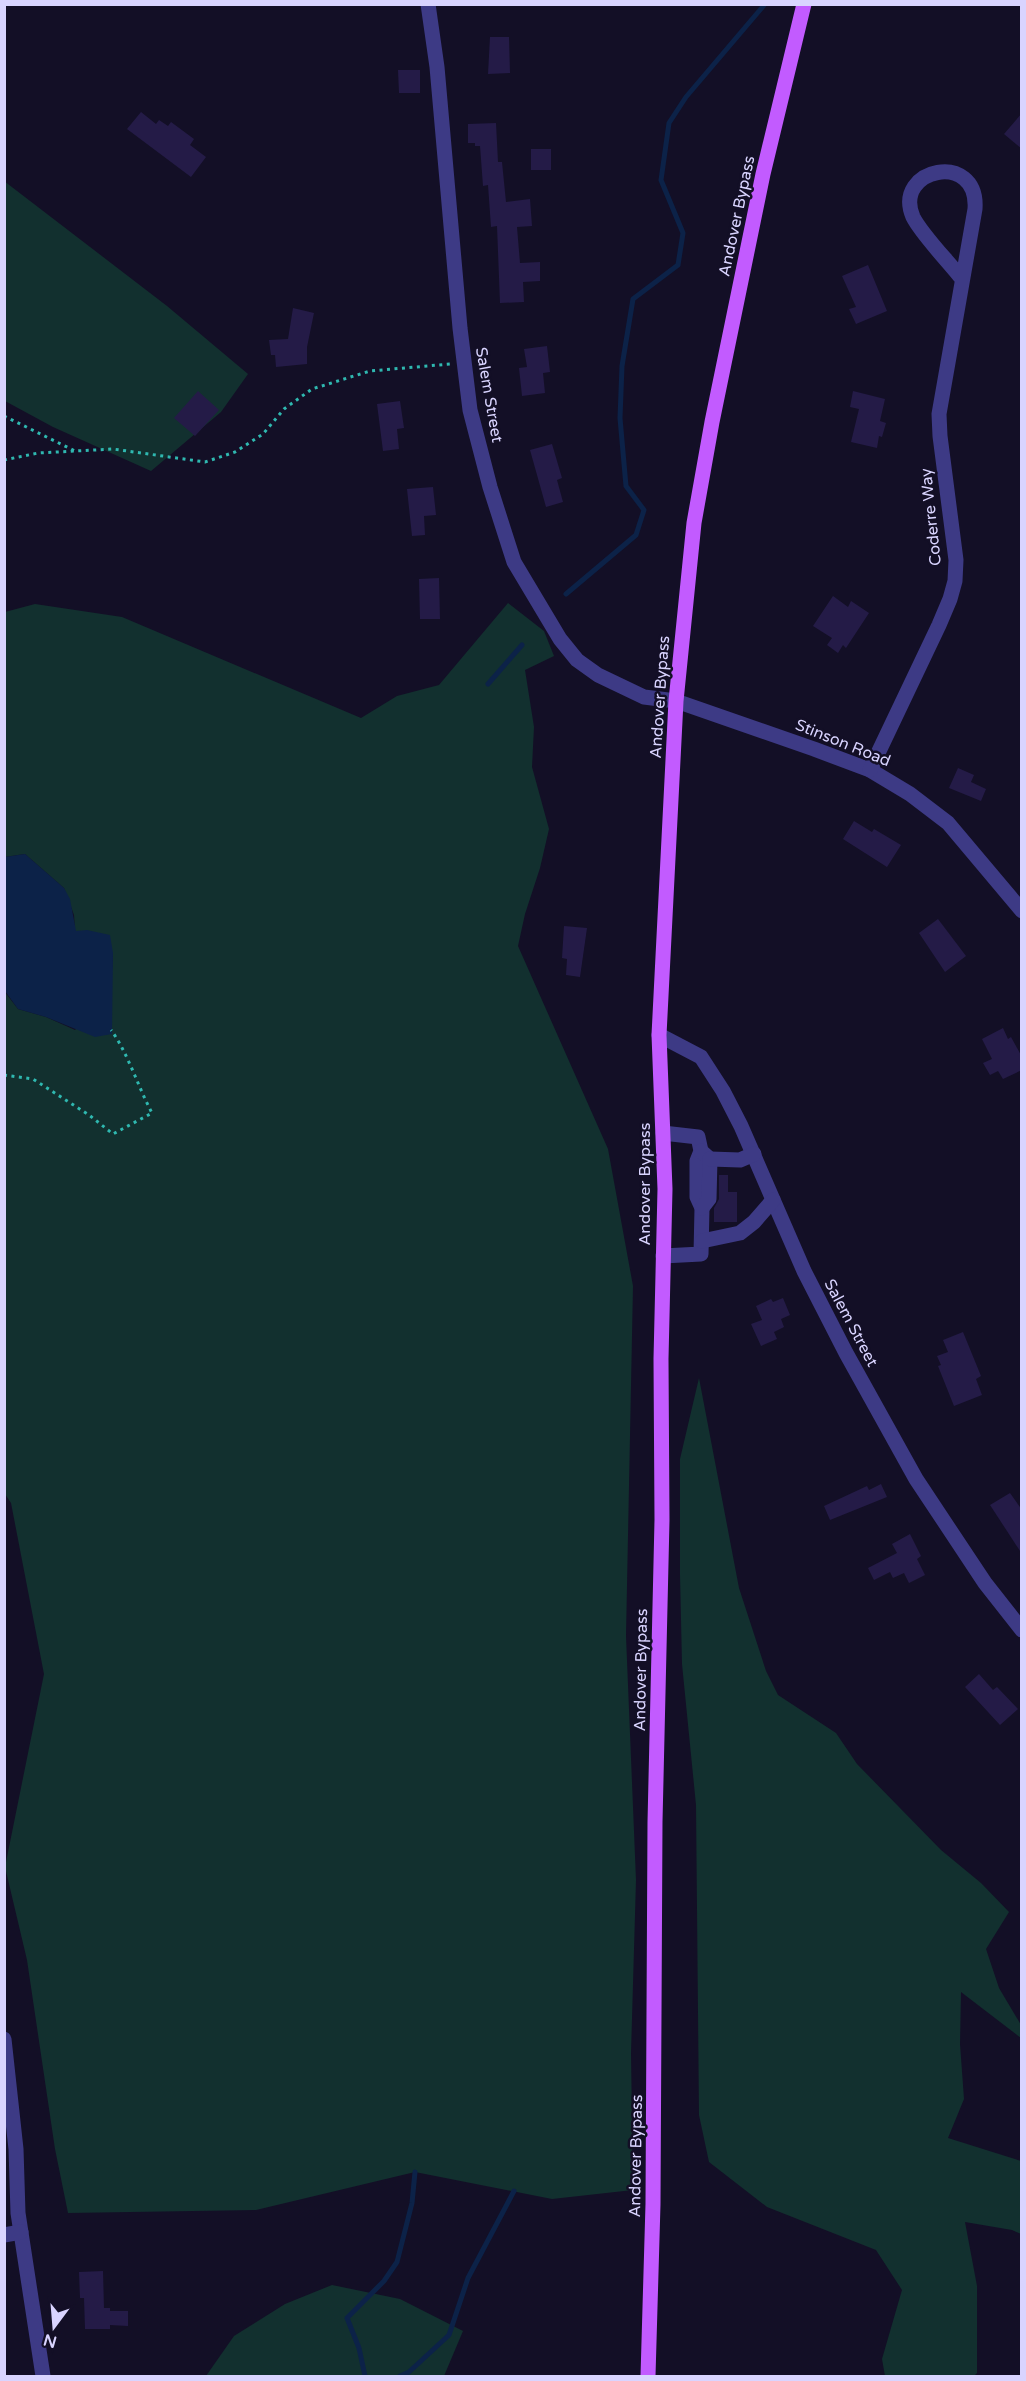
<svg xmlns="http://www.w3.org/2000/svg" width="1026" height="2381" font-family="'Varela Round',sans-serif">
<style>
.green{fill:#12302f}
.water{fill:#0c2248}
.lines{fill:none;stroke-linecap:round;stroke-linejoin:round}
.stream{stroke:#0c2248;stroke-width:5}
.building{fill:#241b47}
.path{stroke:#2fb8b0;stroke-width:3;stroke-dasharray:3 4.5;stroke-linecap:butt}
.minor{stroke:#3d3a85;stroke-width:15}
.major{stroke:#c25bff;stroke-width:15}
.labels{text-anchor:middle;dominant-baseline:central;stroke-width:5;stroke-linejoin:round;paint-order:stroke}
.street-label{font-size:16px;fill:#d9d4ff;stroke:#130f26}
</style>
<rect width="100%" height="100%" fill="#130f26"/>
<g class="green">
<polygon points="4,181 167,306 248,374 221,412 151,471 53,427 5,401"/>
<polygon points="508,603 544,631 554,656 525,670 534,727 532,767 549,829 540,868 525,914 518,946 608,1149 633,1286 626,1636 636,1880 631,2053 633,2190 552,2199 415,2172 256,2210 68,2213 55,2149 27,1960 5,1867 44,1674 11,1503 5,1494 4,991 18,1009 46,1017 75,1030 111,988 113,953 75,931 74,915 64,888 25,854 5,857 5,612 35,604 122,617 361,718 397,696 439,685"/>
<polygon points="699,1378 739,1588 766,1671 778,1695 836,1733 857,1764 941,1850 981,1883 1009,1912 986,1949 999,1988 1021,2025 1021,2038 961,1992 960,2044 964,2099 948,2138 1021,2161 1021,2234 1012,2230 965,2222 977,2286 977,2373 974,2376 885,2376 882,2359 902,2290 876,2250 767,2207 709,2162 699,2115 696,1805 682,1664 680,1575 680,1459"/>
<polygon points="332,2285 400,2299 463,2331 444,2376 206,2376 234,2336 285,2304"/>
</g>
<polygon class="water" points="25,854 64,888 70,899 76,931 87,930 110,935 113,953 112,1034 95,1037 46,1017 18,1009 5,991 5,857"/>
<g class="lines">
<g class="stream">
<polyline points="566,594 636,535 644,510 626,486 620,418 622,366 633,299 678,265 683,233 661,180 669,123 686,97 765,4"/>
<polyline points="488,684 522,645"/>
<polyline points="365,2376 359,2348 347,2318 384,2281 397,2262 412,2203 415,2172"/>
<polyline points="400,2376 409,2372 449,2335 468,2278 514,2191"/>
</g>
</g>
<g class="building">
<polygon points="490,37 509,37 510,73 488,74"/>
<polygon points="398,70 420,70 420,93 399,93"/>
<polygon points="141,112 156,124 159,120 168,126 171,122 194,139 190,145 206,157 191,177 127,129"/>
<polygon points="1022,113 1022,149 1004,134"/>
<polygon points="496,123 498,162 502,162 506,202 530,199 532,226 517,227 520,263 540,262 540,281 523,282 524,302 500,303 497,226 491,227 488,185 483,186 480,146 475,146 475,143 468,143 468,124"/>
<rect x="531" y="149" width="20" height="21"/>
<polygon points="868,265 887,311 856,324 849,309 856,307 842,276"/>
<polygon points="293,308 314,313 307,347 307,364 276,367 275,355 271,355 269,340 288,339"/>
<polygon points="547,346 550,372 543,373 545,393 522,396 519,368 527,367 524,349"/>
<polygon points="198,391 219,410 195,436 174,418"/>
<polygon points="853,391 885,399 880,421 886,423 882,437 879,436 877,448 851,442 859,409 850,407"/>
<polygon points="400,401 404,428 397,429 399,449 383,451 377,404"/>
<polygon points="552,444 562,478 557,480 563,502 546,507 530,450"/>
<polygon points="433,487 436,515 424,516 425,535 412,536 407,489"/>
<polygon points="439,578 440,619 420,619 419,579"/>
<polygon points="833,596 848,607 851,601 869,613 846,648 843,645 838,653 827,645 832,638 813,626"/>
<polygon points="958,768 974,775 971,782 986,789 981,801 949,788"/>
<polygon points="854,821 872,832 874,829 901,845 887,867 843,839"/>
<polygon points="938,919 966,956 945,972 919,933"/>
<polygon points="564,926 587,928 580,977 566,975 567,959 562,958"/>
<polygon points="1003,1028 1008,1039 1011,1037 1022,1057 1022,1070 1003,1079 998,1071 990,1075 983,1063 992,1059 982,1039"/>
<polygon points="719,1175 728,1175 728,1192 737,1192 737,1222 714,1222 714,1208 719,1199"/>
<polygon points="783,1298 790,1315 781,1319 784,1327 774,1332 777,1339 761,1346 751,1324 762,1320 756,1306 771,1299 773,1302"/>
<polygon points="963,1332 981,1376 976,1379 982,1395 954,1406 938,1366 941,1365 937,1356 948,1352 943,1340"/>
<polygon points="881,1484 887,1497 830,1520 824,1506 867,1486 869,1490"/>
<polygon points="1010,1493 1022,1510 1022,1554 990,1505"/>
<polygon points="910,1534 921,1556 917,1559 925,1575 909,1583 904,1573 893,1578 890,1572 874,1580 868,1568 897,1553 892,1544"/>
<polygon points="979,1674 993,1690 997,1687 1018,1709 1000,1725 965,1687"/>
<polygon points="103,2271 104,2308 110,2308 110,2311 128,2311 128,2326 110,2325 110,2329 85,2329 84,2298 80,2298 79,2272"/>
</g>
<g class="lines">
<g class="path">
<polyline points="4,416 75,451"/>
<polyline points="4,460 38,453 113,449 205,462 235,452 263,434 284,409 312,389 370,371 450,364"/>
<path d="M4,1075L33,1079L89,1115L113,1134L152,1113C138,1087 128,1053 111,1030"/>
</g>
<g class="minor">
<polyline points="428,4 437,67 460,328 470,410 490,487 514,562 560,639 577,660 598,675 644,697 676,701 814,749 870,770 910,794 948,823 1022,911"/>
<path d="M870,770L939,625L950,599L955,581L956,560L940,436L939,414L975,209C979,150 892,168 913,217C922,235 949,262 962,279"/>
<polyline points="659,1035 701,1057 723,1091 741,1126 804,1271 846,1353 916,1479 985,1583 1022,1630"/>
<polyline points="663,1133 698,1137 701,1151 697,1161 697,1197 702,1208 701,1254 663,1256"/>
<polyline points="701,1151 710,1159 709,1199 702,1208"/>
<polyline points="710,1159 740,1160 754,1154"/>
<polyline points="702,1241 740,1233 754,1222 773,1200"/>
<polyline points="4,2039 16,2149 18,2213 43,2376"/>
<polyline points="4,2235 21,2232"/>
</g>
<polyline class="major" points="648,2376 653,2204 655,1822 662,1520 661,1359 665,1189 659,1035 676,701 694,523 712,422 763,174 804,4"/>
</g>
<g class="labels">
<g class="street-label">
<text transform="translate(737 216) rotate(-78)">Andover Bypass</text>
<text transform="translate(489 395) rotate(80)">Salem Street</text>
<text transform="translate(931 517) rotate(-96)">Coderre Way</text>
<text transform="translate(660 697) rotate(-86)">Andover Bypass</text>
<text transform="translate(843 743) rotate(22)">Stinson Road</text>
<text transform="translate(645 1184) rotate(-90)">Andover Bypass</text>
<text transform="translate(851 1323) rotate(62)">Salem Street</text>
<text transform="translate(641 1670) rotate(-89)">Andover Bypass</text>
<text transform="translate(636 2156) rotate(-89)">Andover Bypass</text>
</g>
</g>
<rect width="1026" height="2381" fill="none" stroke="#d9d4ff" stroke-width="12"/>
<g transform="translate(54 2327) rotate(196)" stroke="#130f26" stroke-width="4.5" paint-order="stroke">
<path d="M0-4.5L10 22L0 15L-10 22Z" fill="#d9d4ff"/>
<text y="-9" font-size="16" font-weight="bold" text-anchor="middle" fill="#d9d4ff">N</text>
</g>
</svg>
